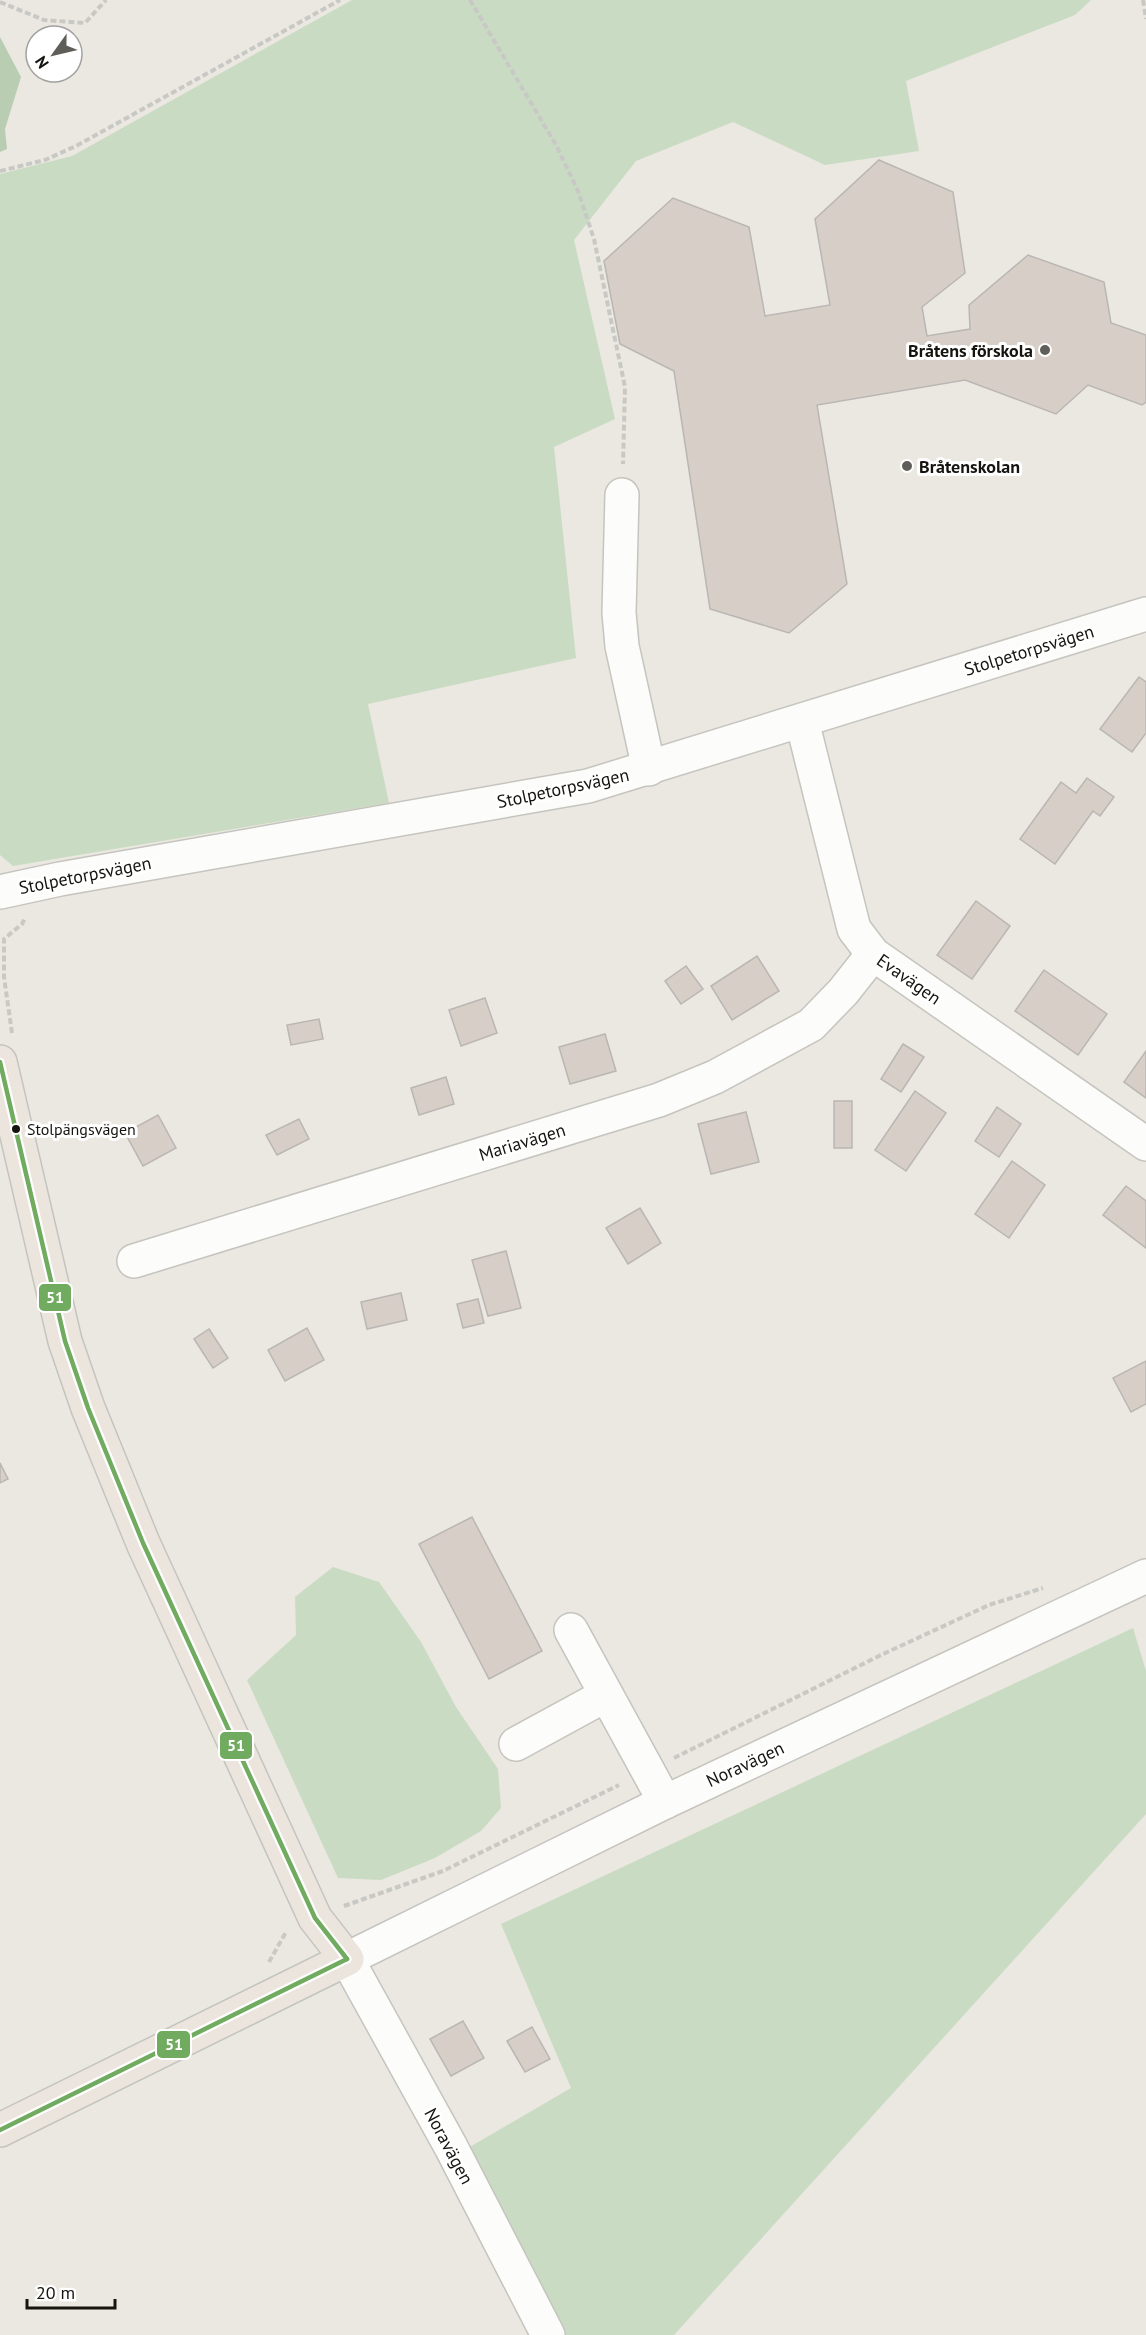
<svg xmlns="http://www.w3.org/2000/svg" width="1146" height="2335" font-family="'PT Sans',sans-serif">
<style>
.green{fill:#cadbc4}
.forest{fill:#b8cdb2}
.building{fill:#d7cec8;stroke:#bab6b2;stroke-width:1.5}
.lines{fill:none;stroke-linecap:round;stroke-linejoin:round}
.minor-casing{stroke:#c6c4bf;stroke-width:36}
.major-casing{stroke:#c4c4bf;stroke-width:36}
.path{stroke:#c8c8c5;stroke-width:4;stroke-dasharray:6 3;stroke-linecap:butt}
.minor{stroke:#fcfcfa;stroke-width:33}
.major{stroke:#ece5dd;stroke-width:33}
.bus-1-casing{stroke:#fff;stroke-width:9}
.bus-1{stroke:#70ab60;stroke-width:4.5}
.poi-dot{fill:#605e58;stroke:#fff;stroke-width:2}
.bus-dot{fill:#15140f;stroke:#fff;stroke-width:2}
.labels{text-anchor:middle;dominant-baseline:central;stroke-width:6;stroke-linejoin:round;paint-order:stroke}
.bus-label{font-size:16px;fill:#15140f;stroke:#fff;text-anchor:start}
.poi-label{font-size:18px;font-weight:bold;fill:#15140f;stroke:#fff;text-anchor:end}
.street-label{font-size:18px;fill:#15140f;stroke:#fff}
.line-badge{stroke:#fff;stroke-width:2}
.badge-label{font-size:16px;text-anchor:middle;font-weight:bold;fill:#fff}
</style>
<rect width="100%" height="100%" fill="#eae8e0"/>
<g class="green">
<polygon points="352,0 1091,0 1075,15 906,81 919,151 825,165 733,122 636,161 574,240 615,419 554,447 576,658 368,704 389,803 13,866 0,855 0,174 72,156"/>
<polygon points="333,1567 379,1582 421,1642 456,1707 498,1769 501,1808 481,1831 435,1858 381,1880 338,1878 247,1680 296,1635 295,1597"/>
<polygon points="1133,1628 1146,1671 1146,1814 674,2335 558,2335 461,2152 571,2088 501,1924"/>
</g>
<polygon class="forest" points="0,37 21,77 5,129 7,149 0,152"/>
<g class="building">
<polygon points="879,160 953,192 965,273 922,307 927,336 970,329 969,305 1028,255 1104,282 1111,323 1146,335 1146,402 1142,405 1088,385 1056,414 965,380 817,405 847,584 789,633 710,609 674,371 620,344 604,261 673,198 749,227 765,316 830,305 815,219"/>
<polygon points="1139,677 1146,682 1146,733 1132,752 1100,729"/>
<polygon points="1087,778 1114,797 1100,816 1093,811 1055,864 1020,839 1061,782 1076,793"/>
<polygon points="976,901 1010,926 972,979 937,955"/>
<polygon points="757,956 779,991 732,1020 711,986"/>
<polygon points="686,966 703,989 681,1004 665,981"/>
<polygon points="1044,970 1107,1014 1078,1055 1015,1011"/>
<polygon points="485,998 497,1033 461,1046 449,1010"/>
<polygon points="319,1019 323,1039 291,1045 287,1025"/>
<polygon points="605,1034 616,1071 570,1084 559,1047"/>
<polygon points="903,1044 924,1057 901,1092 881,1079"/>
<polygon points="1146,1051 1146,1098 1124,1082"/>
<polygon points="446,1077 454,1104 419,1115 411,1088"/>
<polygon points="915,1091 946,1113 906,1171 875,1150"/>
<rect x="834" y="1101" width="18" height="47"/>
<polygon points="997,1107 1021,1124 999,1157 975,1141"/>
<polygon points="746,1112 759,1162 711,1174 698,1124"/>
<polygon points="158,1115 176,1148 143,1166 125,1133"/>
<polygon points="299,1119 309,1139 277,1155 266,1135"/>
<polygon points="1012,1161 1045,1185 1009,1238 975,1214"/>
<polygon points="1126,1186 1146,1201 1146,1248 1103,1215"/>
<polygon points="640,1208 661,1243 628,1264 606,1228"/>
<polygon points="506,1251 521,1308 488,1316 472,1260"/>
<polygon points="401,1293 407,1320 367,1329 361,1302"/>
<polygon points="478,1299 484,1323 463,1328 457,1304"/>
<polygon points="307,1328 324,1360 285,1381 268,1350"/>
<polygon points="209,1329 228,1358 213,1368 194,1339"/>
<polygon points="1146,1361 1146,1404 1131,1412 1113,1378"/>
<polygon points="0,1463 8,1479 0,1483"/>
<polygon points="472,1517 542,1651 489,1679 419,1544"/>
<polygon points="463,2021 484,2058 451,2076 430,2039"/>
<polygon points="532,2027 550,2059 525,2072 507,2041"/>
</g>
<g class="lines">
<defs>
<g id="minor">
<polyline points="622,495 619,613 622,646 649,769"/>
<polyline points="802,721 854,929 873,954 1146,1144"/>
<polyline points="0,892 60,879 588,786 1146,614"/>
<polyline points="134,1261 659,1100 715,1077 811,1025 843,992 873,954"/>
<polyline points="571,1630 665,1802"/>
<polyline points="516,1744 606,1695"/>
<polyline points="548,2335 451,2147 347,1959 665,1802 1146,1576"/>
</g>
<polyline id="major" points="0,1062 65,1341 88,1408 143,1543 315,1918 347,1959 0,2130"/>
</defs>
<use href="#minor" class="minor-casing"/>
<use href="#major" class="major-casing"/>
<g class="path">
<polyline points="470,0 556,145 578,191 594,239 625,387 623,464"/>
<polyline points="1143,0 1146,19"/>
<polyline points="0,2 44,20 85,23 106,0"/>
<polyline points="0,171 45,160 76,146 340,0"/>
<polyline points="12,1033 4,977 4,939 22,924 25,918"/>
<polyline points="674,1758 881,1655 989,1605 1043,1588"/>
<polyline points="344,1906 443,1871 619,1785"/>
<polyline points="269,1962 286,1932"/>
</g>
<use href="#minor" class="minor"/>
<use href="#major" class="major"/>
<defs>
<g id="bus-1">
<polyline points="0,1062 65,1341 88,1408 143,1543 315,1918 347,1959"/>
<polyline points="0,2130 347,1959"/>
</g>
</defs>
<use href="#bus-1" class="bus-1-casing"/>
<use href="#bus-1" class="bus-1"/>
</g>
<g class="poi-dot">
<circle cx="1045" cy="350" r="6"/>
<circle cx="907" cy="466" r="6"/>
</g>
<circle class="bus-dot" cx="16" cy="1129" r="5"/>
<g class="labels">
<g class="bus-label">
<text x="27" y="1129">Stolpängsvägen</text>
</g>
<g class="poi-label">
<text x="1033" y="350">Bråtens förskola</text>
<text x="919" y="466" text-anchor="start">Bråtenskolan</text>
</g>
<g class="street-label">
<text transform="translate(1029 650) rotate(-17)">Stolpetorpsvägen</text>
<text transform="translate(563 788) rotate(-12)">Stolpetorpsvägen</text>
<text transform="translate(85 875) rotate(-11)">Stolpetorpsvägen</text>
<text transform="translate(909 979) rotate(35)">Evavägen</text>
<text transform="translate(522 1142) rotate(-17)">Mariavägen</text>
<text transform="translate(745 1764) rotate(-25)">Noravägen</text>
<text transform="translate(449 2146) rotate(62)">Noravägen</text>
</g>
</g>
<g class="line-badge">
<rect x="38" y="1283" width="34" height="29" rx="6" fill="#70ab60"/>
<rect x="219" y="1731" width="34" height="29" rx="6" fill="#70ab60"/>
<rect x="156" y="2030" width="35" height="29" rx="6" fill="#70ab60"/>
</g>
<g class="badge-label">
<text x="55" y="1303">51</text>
<text x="236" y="1751">51</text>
<text x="174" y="2050">51</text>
</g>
<g transform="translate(54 54) rotate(236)"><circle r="28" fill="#ffffff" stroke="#a1a19f" stroke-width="1.5"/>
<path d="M0-4.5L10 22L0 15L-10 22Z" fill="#605e58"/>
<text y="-9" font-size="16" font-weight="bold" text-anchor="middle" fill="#15140f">N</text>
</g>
<path d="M27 2299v9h88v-9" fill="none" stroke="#15140f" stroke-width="3"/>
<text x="36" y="2299" font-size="18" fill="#15140f" stroke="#ffffff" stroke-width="4.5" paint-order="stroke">20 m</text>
</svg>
